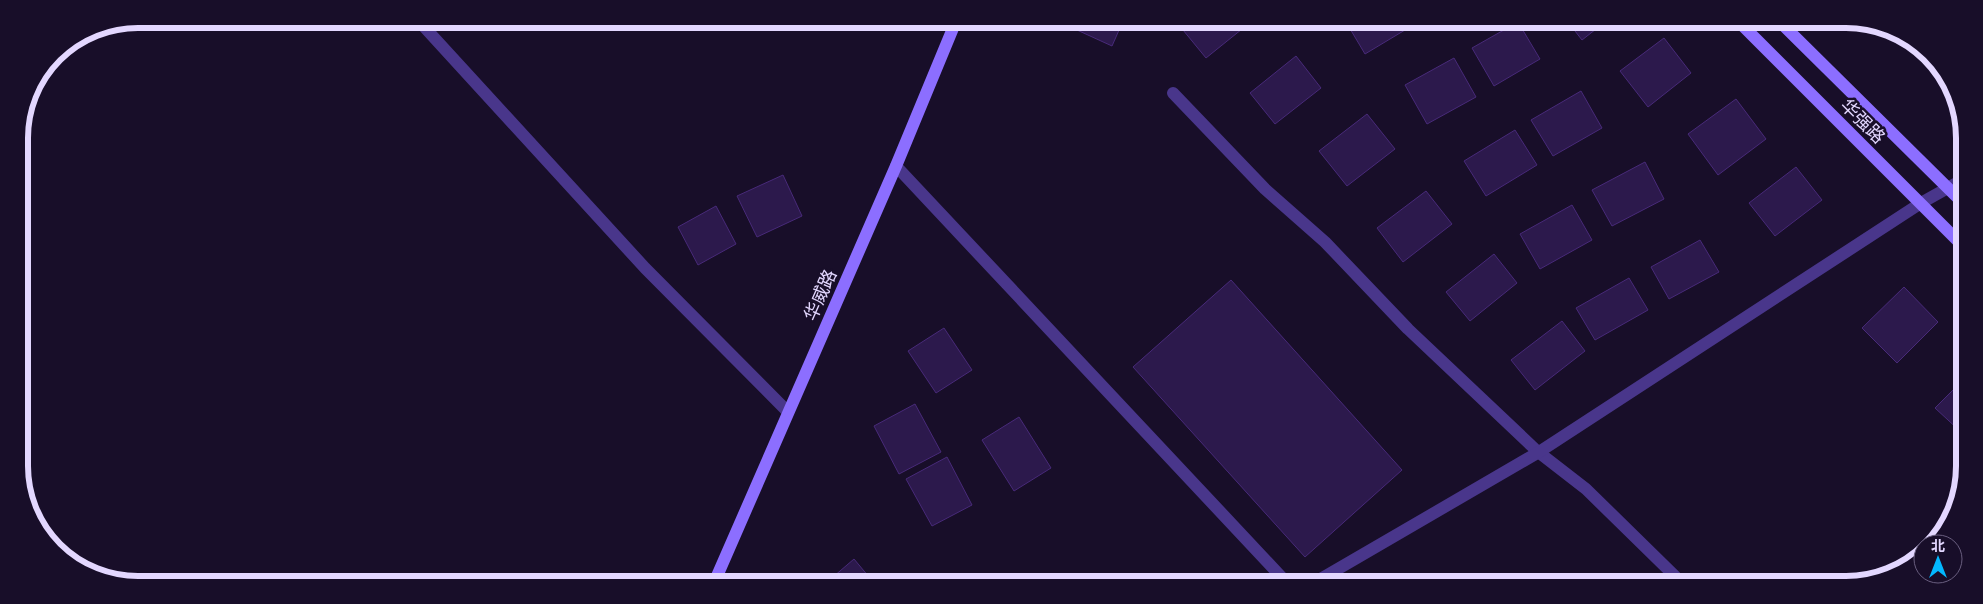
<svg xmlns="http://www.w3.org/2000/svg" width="1983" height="604" font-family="Raleway,'Noto Sans SC',sans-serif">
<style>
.building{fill:#2c194c;stroke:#482a79}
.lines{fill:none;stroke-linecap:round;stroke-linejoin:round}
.street{stroke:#49368b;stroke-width:12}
.secondary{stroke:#8c6eff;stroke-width:12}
.labels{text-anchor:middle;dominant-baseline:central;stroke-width:5;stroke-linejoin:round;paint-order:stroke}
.street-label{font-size:18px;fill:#e3d7ff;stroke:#180e29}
.rim{fill:none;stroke:#e3d7ff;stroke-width:6}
</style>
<rect width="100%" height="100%" fill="#180e29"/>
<g class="building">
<polygon points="1068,21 1123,21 1112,46 1066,25"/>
<polygon points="1193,21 1252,21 1206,58 1183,30"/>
<polygon points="1346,22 1413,22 1415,24 1365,54"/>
<polygon points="1518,22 1540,59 1494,86 1472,48"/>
<polygon points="1568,22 1605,22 1582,40"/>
<polygon points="1664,38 1691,73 1648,107 1620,71"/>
<polygon points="1296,56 1321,88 1275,124 1250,93"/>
<polygon points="1454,58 1476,97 1427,124 1405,85"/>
<polygon points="1581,91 1602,128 1553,156 1531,120"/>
<polygon points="1736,99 1766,139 1718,175 1688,134"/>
<polygon points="1367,114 1395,149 1347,186 1319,151"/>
<polygon points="1515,130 1537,165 1486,196 1464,161"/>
<polygon points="1645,162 1664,199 1612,226 1592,190"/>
<polygon points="1796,167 1822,200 1775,236 1749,203"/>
<polygon points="783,175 802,216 757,237 737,196"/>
<polygon points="1426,191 1452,224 1403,262 1377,228"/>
<polygon points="1572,205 1592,240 1540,269 1520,234"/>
<polygon points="716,206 736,244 698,265 678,227"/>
<polygon points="1700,240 1719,272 1669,299 1651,267"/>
<polygon points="1494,254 1517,283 1470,321 1446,292"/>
<polygon points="1629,278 1648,310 1595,340 1576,308"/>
<polygon points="1231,280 1402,470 1305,557 1133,367"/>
<polygon points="1904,287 1938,322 1897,363 1862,328"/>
<polygon points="1562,321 1585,351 1535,390 1511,360"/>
<polygon points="944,328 972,370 936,393 908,351"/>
<polygon points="1961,382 1961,432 1935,408"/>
<polygon points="915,404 941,452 899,474 874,426"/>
<polygon points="1019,417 1051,468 1014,491 982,440"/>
<polygon points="947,457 972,505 932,526 906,479"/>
<polygon points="854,559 874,583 826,583"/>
</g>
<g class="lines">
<g class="street">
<polyline points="417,19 645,268 788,412"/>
<polyline points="1173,93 1265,189 1325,242 1408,329 1537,451 1586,489 1684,585"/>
<polyline points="896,166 1288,584"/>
<polyline points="1312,584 1539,452 1921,203 1962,180"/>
</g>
<g class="secondary">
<polyline points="1739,22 1961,244"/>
<polyline points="1781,23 1962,202"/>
<polyline points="714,583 896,166 956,21"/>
</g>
</g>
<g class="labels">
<g class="street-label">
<text transform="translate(1863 121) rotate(45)">华强路</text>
<text transform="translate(820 295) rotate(-66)">华威路</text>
</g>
</g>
<path d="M0 0H1983V604H0ZM138 28H1846A110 110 0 0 1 1956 138V466A110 110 0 0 1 1846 576H138A110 110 0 0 1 28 466V138A110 110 0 0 1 138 28Z" fill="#180e29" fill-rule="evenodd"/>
<path class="rim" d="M138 28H1846A110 110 0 0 1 1956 138V466A110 110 0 0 1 1846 576H138A110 110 0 0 1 28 466V138A110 110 0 0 1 138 28Z"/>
<g transform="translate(1938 559)"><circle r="24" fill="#180e29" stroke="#695e7f"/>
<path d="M0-4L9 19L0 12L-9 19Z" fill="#03b8ff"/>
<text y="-8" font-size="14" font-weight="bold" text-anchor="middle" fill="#e3d7ff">北</text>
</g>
</svg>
